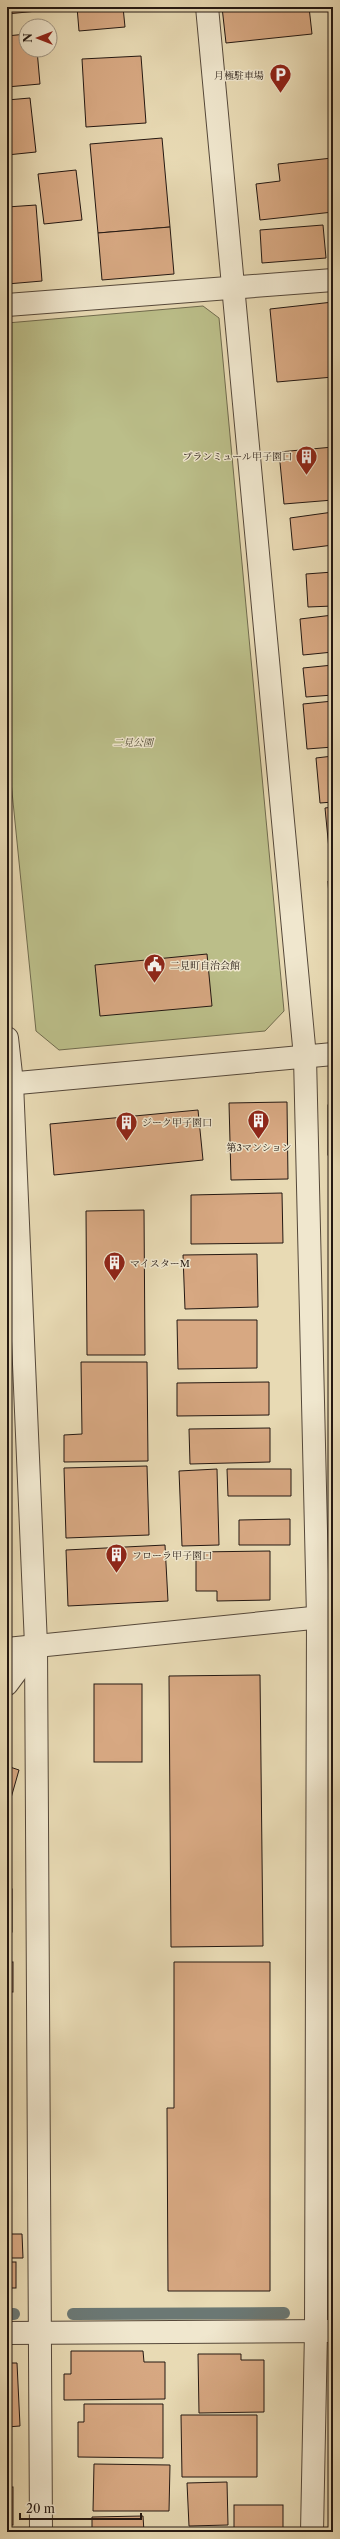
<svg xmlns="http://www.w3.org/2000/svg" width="340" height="2539" font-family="'Libre Caslon Text','Noto Serif JP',serif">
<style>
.green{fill:#bbbe89;stroke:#706b4e}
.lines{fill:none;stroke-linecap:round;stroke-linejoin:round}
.stream{stroke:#6b7874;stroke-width:12}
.building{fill:#d7a882;stroke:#241812}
.minor-casing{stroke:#55483a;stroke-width:24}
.minor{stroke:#f0e7ce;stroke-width:22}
.labels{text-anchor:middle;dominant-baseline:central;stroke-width:3;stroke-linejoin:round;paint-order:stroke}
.poi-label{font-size:10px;fill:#241812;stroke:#f0e7ce;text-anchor:start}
.park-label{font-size:10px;font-style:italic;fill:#514a36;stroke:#f0e7ce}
</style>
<rect width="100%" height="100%" fill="#e8dab4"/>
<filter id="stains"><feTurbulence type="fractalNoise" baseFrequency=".005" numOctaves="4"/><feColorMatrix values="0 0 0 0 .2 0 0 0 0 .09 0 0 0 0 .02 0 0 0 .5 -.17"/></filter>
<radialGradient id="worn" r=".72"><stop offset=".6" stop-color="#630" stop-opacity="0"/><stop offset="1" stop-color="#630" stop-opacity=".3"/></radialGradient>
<polygon class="green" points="203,306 219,318 284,1011 265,1031 59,1050 36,1031 7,742 7,323"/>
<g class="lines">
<g class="stream">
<polyline points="7,2314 14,2314"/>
<polyline points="73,2314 284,2313"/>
</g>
</g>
<g class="building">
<polygon points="7,7 47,7 47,10 7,14"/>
<polygon points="77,7 123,7 125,27 79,31"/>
<polygon points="222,7 309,7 312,34 226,43"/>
<polygon points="26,34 26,50 37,50 40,84 7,87 7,36"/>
<polygon points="141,56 146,123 86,127 82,59"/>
<polygon points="30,98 36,152 7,155 7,100"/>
<polygon points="162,138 170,227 98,233 90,144"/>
<polygon points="332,158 333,212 260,220 256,184 280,181 278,164"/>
<polygon points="76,170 82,220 44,224 38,174"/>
<polygon points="36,205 42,281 7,284 7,207"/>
<polygon points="323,225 326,258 262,263 260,230"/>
<polygon points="170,227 174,274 102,280 98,233"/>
<polygon points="333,302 333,377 277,382 270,309"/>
<polygon points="333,447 333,500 284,504 279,452"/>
<polygon points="333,512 333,545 293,550 290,518"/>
<polygon points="333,572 333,606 308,607 306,574"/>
<polygon points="333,615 333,652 303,655 300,619"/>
<polygon points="333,665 333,695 306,697 303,668"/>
<polygon points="333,701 333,747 307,749 303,704"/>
<polygon points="333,756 333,802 320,803 316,758"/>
<polygon points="333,807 333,869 331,870 325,808"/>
<polygon points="333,880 333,928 331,928 328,881"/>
<polygon points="207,954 212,1006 100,1016 95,965"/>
<polygon points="287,1102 288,1179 231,1180 229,1103"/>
<rect x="328" y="1105" width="5" height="50"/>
<polygon points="198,1110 203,1160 54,1175 50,1124"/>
<polygon points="282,1193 283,1243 191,1244 191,1195"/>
<polygon points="144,1210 145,1355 87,1355 86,1211"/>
<polygon points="257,1254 258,1307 185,1309 183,1255"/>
<polygon points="177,1320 257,1320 257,1368 178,1369"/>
<polygon points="81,1362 147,1362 148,1461 64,1462 64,1435 82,1434"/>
<polygon points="269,1382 269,1415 177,1416 177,1383"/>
<polygon points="270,1428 270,1462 190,1464 189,1429"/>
<polygon points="147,1466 149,1535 66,1538 64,1468"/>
<polygon points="217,1469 219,1545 182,1546 179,1471"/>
<polygon points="227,1469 291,1469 291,1496 228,1496"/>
<polygon points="290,1519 290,1545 239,1545 239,1520"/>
<polygon points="165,1545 168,1601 68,1606 66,1550"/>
<polygon points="270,1551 270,1600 217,1601 217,1591 196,1591 196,1552"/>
<polygon points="260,1675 263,1946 171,1947 169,1676"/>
<rect x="94" y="1684" width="48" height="78"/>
<polygon points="7,1766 19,1770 7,1812"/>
<rect x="7" y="1889" width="5" height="43"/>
<rect x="7" y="1962" width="6" height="30"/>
<polygon points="174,1962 270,1962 270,2291 168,2291 167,2108 174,2108"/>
<rect x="332" y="2228" width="1" height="32"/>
<polygon points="7,2234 22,2234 23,2258 7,2258"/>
<rect x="7" y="2262" width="9" height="26"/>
<rect x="332" y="2262" width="1" height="33"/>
<polygon points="71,2351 143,2351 144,2362 165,2362 165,2399 64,2400 64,2374 71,2374"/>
<polygon points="198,2354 241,2354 241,2360 264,2360 264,2412 199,2413"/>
<polygon points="7,2363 17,2363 20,2426 7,2427"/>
<polygon points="84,2404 163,2404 163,2458 78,2457 78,2422 84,2422"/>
<polygon points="181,2415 257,2415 257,2477 182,2477"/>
<polygon points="94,2464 170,2465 169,2511 93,2511"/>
<polygon points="227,2482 228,2525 189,2526 187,2483"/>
<rect x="7" y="2487" width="6" height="38"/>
<rect x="234" y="2505" width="49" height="27"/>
<polygon points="143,2516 144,2532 92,2532 92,2517"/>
</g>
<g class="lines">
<defs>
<g id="minor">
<polyline points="207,7 305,1057 318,1617 316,2331 312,2532"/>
<polyline points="7,305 333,280"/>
<polyline points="7,1038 12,1083 36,1645 41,2532"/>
<polyline points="7,1084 333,1054"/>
<polyline points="7,1649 332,1616"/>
<polyline points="7,1684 36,1645"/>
<polyline points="7,2333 333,2331"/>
</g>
</defs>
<use href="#minor" class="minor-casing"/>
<use href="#minor" class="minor"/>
</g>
<defs>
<symbol id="parking-pin" viewBox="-11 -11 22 30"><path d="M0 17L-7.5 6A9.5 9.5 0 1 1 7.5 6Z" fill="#8f2418" stroke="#f0e7ce"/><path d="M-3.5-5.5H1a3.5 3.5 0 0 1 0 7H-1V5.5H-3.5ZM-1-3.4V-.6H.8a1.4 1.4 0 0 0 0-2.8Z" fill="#fff"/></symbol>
<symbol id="building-pin" viewBox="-11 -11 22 30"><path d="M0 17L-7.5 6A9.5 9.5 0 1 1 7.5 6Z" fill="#8f2418" stroke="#f0e7ce"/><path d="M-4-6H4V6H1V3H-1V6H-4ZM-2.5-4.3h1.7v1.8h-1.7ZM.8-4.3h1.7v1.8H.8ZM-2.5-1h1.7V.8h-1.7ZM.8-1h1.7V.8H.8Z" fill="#fff"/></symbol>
<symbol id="civic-pin" viewBox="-11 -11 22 30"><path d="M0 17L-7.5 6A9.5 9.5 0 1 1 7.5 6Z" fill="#8f2418" stroke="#f0e7ce"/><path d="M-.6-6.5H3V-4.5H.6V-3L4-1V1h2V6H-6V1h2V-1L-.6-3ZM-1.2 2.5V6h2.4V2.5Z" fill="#fff"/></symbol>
</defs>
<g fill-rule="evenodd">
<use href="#parking-pin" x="268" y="62" width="25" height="34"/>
<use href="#building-pin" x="294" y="444" width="25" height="34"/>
<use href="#civic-pin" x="142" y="952" width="25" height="34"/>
<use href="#building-pin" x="246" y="1108" width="25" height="34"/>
<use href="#building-pin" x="114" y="1110" width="25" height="34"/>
<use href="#building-pin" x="102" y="1250" width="25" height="34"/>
<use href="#building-pin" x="104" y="1542" width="25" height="34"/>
</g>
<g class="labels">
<g class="poi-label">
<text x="264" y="75" text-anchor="end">月極駐車場</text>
<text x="292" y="456" text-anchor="end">ブランミュール甲子園口</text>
<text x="170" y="965">二見町自治会館</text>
<text x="142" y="1122">ジーク甲子園口</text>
<text x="259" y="1147" text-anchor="middle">第3マンション</text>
<text x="130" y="1263">マイスターM</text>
<text x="132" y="1555">フローラ甲子園口</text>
</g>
<g class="park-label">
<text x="133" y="742">二見公園</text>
</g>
</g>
<rect width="340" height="2539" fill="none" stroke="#e8dab4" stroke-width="24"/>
<rect x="8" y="8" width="324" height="2523" fill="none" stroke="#241812" stroke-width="2"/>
<rect x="12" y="12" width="316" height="2515" fill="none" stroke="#241812"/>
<g transform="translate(38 38) rotate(270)"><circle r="19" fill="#f0e7ce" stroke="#9e9483"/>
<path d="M0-3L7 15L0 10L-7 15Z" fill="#8f2418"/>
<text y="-6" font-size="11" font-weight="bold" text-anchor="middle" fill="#241812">N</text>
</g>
<path d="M20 2513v6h121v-6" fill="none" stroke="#241812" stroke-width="2"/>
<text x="26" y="2513" font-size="12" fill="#241812" stroke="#f0e7ce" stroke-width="3" paint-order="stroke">20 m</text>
<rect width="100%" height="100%" filter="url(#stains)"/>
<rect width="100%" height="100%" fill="url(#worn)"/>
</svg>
